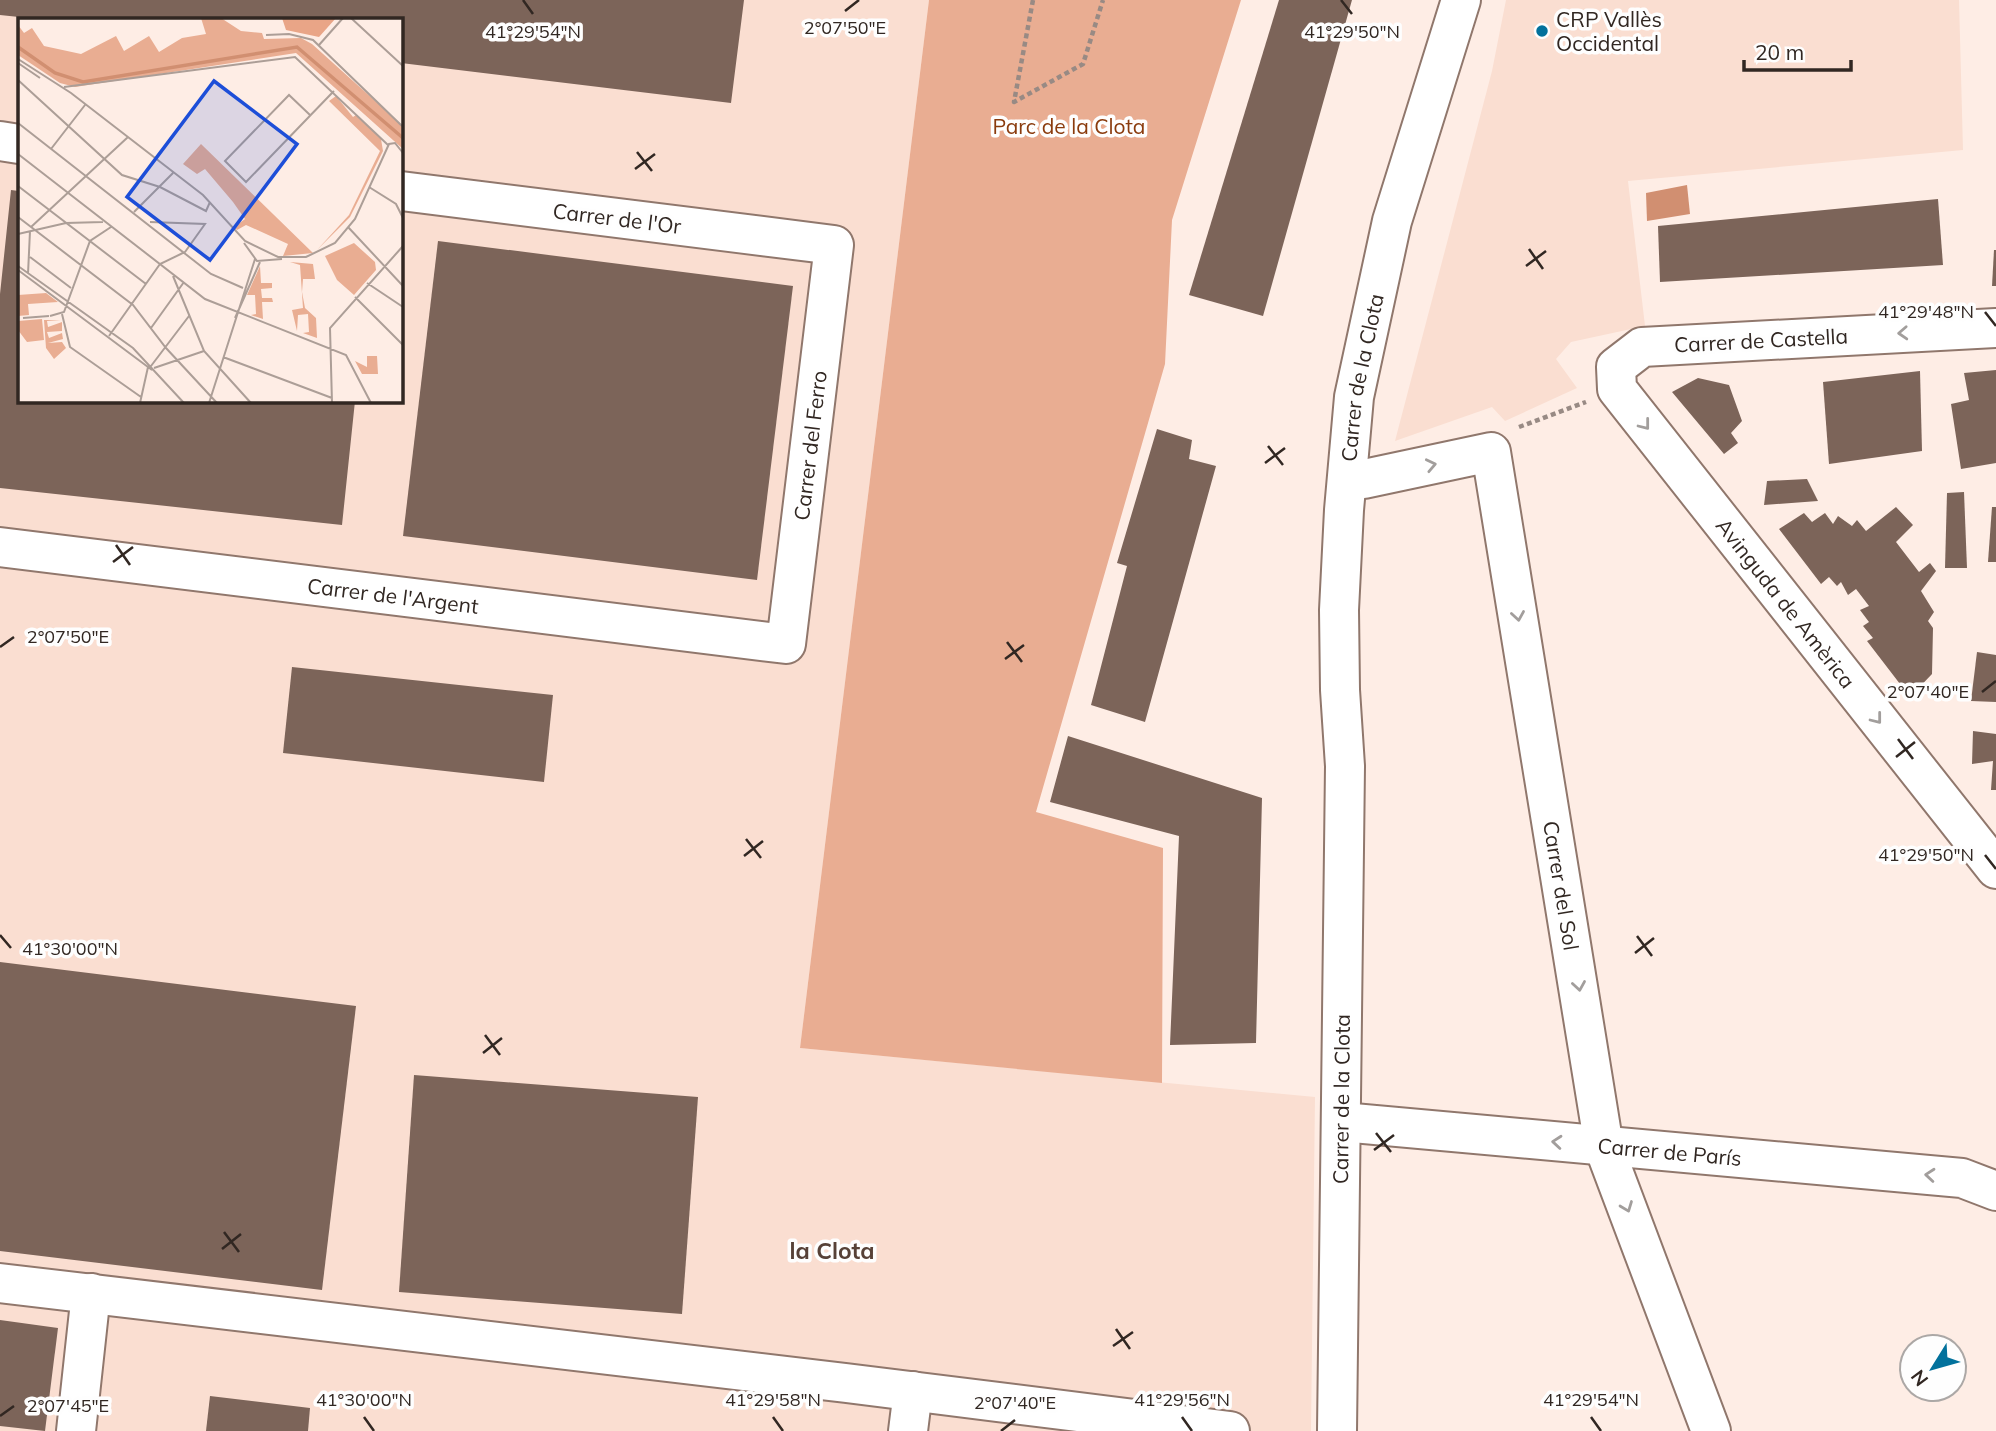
<svg xmlns="http://www.w3.org/2000/svg" width="1996" height="1431" font-family="Mulish,sans-serif">
<style>
.built{fill:#faded1;fill-rule:evenodd}
.green{fill:#e9ad92}
.water{fill:#d18f71}
.building{fill:#7c6459}
.lines{fill:none;stroke-linecap:round;stroke-linejoin:round}
.minor-casing{stroke:#90776c;stroke-width:42}
.path{stroke:#988a84;stroke-width:4.5;stroke-dasharray:5 3.5;stroke-linecap:butt}
.minor{stroke:#fff;stroke-width:38}
.oneway{stroke:#a29e9c}
.ticks{fill:none;stroke:#312722;stroke-width:2.5}
.poi-dot{fill:#02719c;stroke:#fefefe;stroke-width:2.5}
.labels{text-anchor:middle;dominant-baseline:central;stroke-width:7;stroke-linejoin:round;paint-order:stroke}
.poi-label{font-size:21px;fill:#312722;stroke:#fefefe;text-anchor:start}
.park-label{font-size:21px;fill:#8a3b0d;stroke:#fefefe}
.street-label{font-size:21px;fill:#312722;stroke:#fefefe}
.neighbourhood-label{font-size:23px;font-weight:bold;fill:#574137;stroke:#fefefe}
.inset-river{fill:none;stroke:#d18f71;stroke-width:3.5}
.inset-road{fill:none;stroke:#ac9e97;stroke-width:2}
.view{fill:#1d4ed8;fill-opacity:0.15;stroke:#1d4ed8;stroke-width:3.5}
.inset-edge{fill:none;stroke:#312722;stroke-width:3.5}
.ticks-label{font-size:18px;text-anchor:middle;fill:#312722;stroke:#fefefe;stroke-width:7;stroke-linejoin:round;paint-order:stroke}
</style>
<rect width="100%" height="100%" fill="#feede5"/>
<g class="built">
<path d="M0,0H929L800,1048L1315,1097L1311,1431H0ZM19,19H401V401H19Z"/>
<polygon points="1506,0 1959,0 1963,150 1628,181 1645,326 1571,342 1556,359 1577,388 1505,421 1492,407 1395,441 1492,71"/>
</g>
<polygon class="green" points="929,0 1241,0 1172,220 1165,364 1036,812 1163,848 1162,1083 800,1048"/>
<polygon class="water" points="1687,185 1690,214 1647,221 1646,193"/>
<g class="building">
<polygon points="0,0 744,0 731,103 401,63 401,19 38,19 0,15"/>
<polygon points="1279,0 1352,0 1263,316 1189,295"/>
<polygon points="11,190 19,191 19,401 355,401 342,525 0,488 0,294"/>
<polygon points="1938,199 1943,265 1660,282 1658,226"/>
<polygon points="438,241 793,286 757,580 403,536"/>
<polygon points="1994,250 1996,250 1996,286 1992,286"/>
<polygon points="1996,370 1996,463 1961,469 1951,404 1969,400 1964,373"/>
<polygon points="1920,371 1922,451 1829,464 1823,382"/>
<polygon points="1698,378 1729,385 1742,421 1731,433 1738,443 1724,454 1672,392"/>
<polygon points="1157,429 1192,440 1189,459 1216,466 1145,722 1091,705 1127,566 1117,563"/>
<polygon points="1807,479 1818,501 1764,505 1767,481"/>
<polygon points="1964,492 1967,568 1945,568 1947,493"/>
<polygon points="1896,507 1913,525 1896,542 1919,572 1930,563 1936,571 1921,591 1934,612 1928,621 1933,628 1932,674 1910,697 1867,641 1873,638 1863,626 1869,622 1860,610 1869,606 1856,589 1848,595 1841,582 1837,586 1829,577 1821,584 1779,529 1804,513 1812,522 1825,513 1833,524 1838,516 1852,526 1857,520 1866,531"/>
<polygon points="1992,507 1996,507 1996,562 1988,562"/>
<polygon points="1977,652 1996,655 1996,702 1971,701"/>
<polygon points="292,667 553,695 544,782 283,753"/>
<polygon points="1973,731 1996,734 1996,790 1991,790 1993,761 1972,764"/>
<polygon points="1068,736 1262,798 1256,1043 1170,1045 1179,836 1050,802"/>
<polygon points="0,962 356,1006 322,1290 0,1251"/>
<polygon points="414,1075 698,1097 682,1314 399,1292"/>
<polygon points="0,1320 58,1328 45,1431 0,1426"/>
<polygon points="210,1396 310,1408 308,1431 206,1431"/>
</g>
<g class="lines">
<defs>
<g id="minor">
<polyline points="0,141 19,144"/>
<path id="s1" d="M1996,328L1642,347L1616,367L1617,389L1996,869"/>
<path id="s2" d="M1364,479L1491,452L1604,1147L1711,1431"/>
<path id="s3" d="M0,547L786,644L834,245L401,191"/>
<path id="s4" d="M1342,1122L1962,1178L1996,1191"/>
<polyline points="0,1283 846,1383 1230,1431"/>
<polyline points="76,1431 91,1293"/>
<polyline points="908,1431 913,1391"/>
<path id="s5" d="M1337,1431L1345,766L1340,690L1339,610L1344,510L1354,397L1392,221L1461,0"/>
</g>
</defs>
<use href="#minor" class="minor-casing"/>
<g class="path">
<polyline points="1033,0 1014,102 1083,64 1103,0"/>
<polyline points="1519,427 1586,402"/>
</g>
<use href="#minor" class="minor"/>
</g>
<defs><path id="oneway-chevron" d="M-2-3.5L2.5 0L-2 3.5" fill="none" stroke-width="1.6" stroke-linecap="round" stroke-linejoin="round" transform="scale(1.75)"/></defs>
<g class="oneway">
<use href="#oneway-chevron" transform="translate(1903 333) rotate(177)"/>
<use href="#oneway-chevron" transform="translate(1645 425) rotate(52)"/>
<use href="#oneway-chevron" transform="translate(1431 465) rotate(-12)"/>
<use href="#oneway-chevron" transform="translate(1518 616) rotate(81)"/>
<use href="#oneway-chevron" transform="translate(1877 719) rotate(52)"/>
<use href="#oneway-chevron" transform="translate(1579 986) rotate(81)"/>
<use href="#oneway-chevron" transform="translate(1557 1142) rotate(-175)"/>
<use href="#oneway-chevron" transform="translate(1930 1175) rotate(-175)"/>
<use href="#oneway-chevron" transform="translate(1627 1207) rotate(69)"/>
</g>
<path class="ticks" d="M523,0L533,14M1341,0L1352,14M845,11L859,0M637,152L652,171M635,169L655,154M1529,249L1543,269M1526,266L1546,251M1985,312L1996,326M1268,446L1283,465M1265,463L1285,448M116,545L130,565M113,562L133,547M1007,642L1022,662M0,647L14,637M1005,659L1024,645M1982,692L1996,681M1898,739L1913,759M1896,757L1915,742M746,839L761,858M1985,855L1996,869M744,856L763,841M0,935L11,948M1637,936L1652,956M1635,953L1654,938M485,1035L500,1055M483,1053L502,1038M1376,1133L1391,1152M1374,1150L1394,1135M224,1232L239,1252M222,1249L241,1234M1116,1329L1130,1349M1113,1346L1133,1332M0,1416L14,1406M364,1417L374,1431M773,1417L783,1431M1182,1417L1192,1431M1591,1417L1601,1431M1001,1431L1015,1420"/>
<circle class="poi-dot" cx="1542" cy="31" r="7"/>
<g class="labels">
<g class="poi-label">
<text x="1556" y="19">CRP Vallès<tspan x="1556" dy="24">Occidental</tspan></text>
</g>
<g class="park-label">
<text x="1069" y="126">Parc de la Clota</text>
</g>
<g class="street-label">
<text transform="translate(617 218) rotate(7)">Carrer de l'Or</text>
<text transform="translate(1761 340) rotate(-3)">Carrer de Castella</text>
<text stroke="none"><textPath href="#s5" startOffset="1055">Carrer de la Clota</textPath></text>
<text stroke="none"><textPath href="#s3" startOffset="992">Carrer del Ferro</textPath></text>
<text stroke="none"><textPath href="#s3" startOffset="396">Carrer de l'Argent</textPath></text>
<text stroke="none"><textPath href="#s1" startOffset="682">Avinguda de Amèrica</textPath></text>
<text stroke="none"><textPath href="#s2" startOffset="569">Carrer del Sol</textPath></text>
<text stroke="none"><textPath href="#s5" startOffset="332">Carrer de la Clota</textPath></text>
<text stroke="none"><textPath href="#s4" startOffset="329">Carrer de París</textPath></text>
</g>
<g class="neighbourhood-label">
<text x="832" y="1250">la Clota</text>
</g>
</g>
<g transform="translate(18 18)">
<rect width="385" height="385" fill="#feede5"/>
<path d="M183,0H203L223,13L244,15L246,21L283,20L294,26L385,108V131L278,35L57,69L42,65L0,37V7L6,15L14,10L26,28L63,36L98,18L106,33L131,18L141,34L164,20L188,16ZM318,78L335,99L338,97L363,121L365,133L332,199L299,232L331,197L362,133L311,83ZM183,126L295,235L265,238L270,226L228,207L219,212L216,209L227,201L215,184L187,151L179,156L165,146ZM336,225L357,244L358,252L336,277L319,262L307,238ZM272,244L295,246L297,261H285L284,274L287,290L298,300L299,320L285,315L291,314L290,296L280,297L279,313L274,292L285,290L282,247ZM242,248L243,265H254V270L243,271L244,280H254L255,284H244L245,301L233,297L238,296L237,277H229ZM28,275L40,284L10,286L11,297L0,298V277ZM24,301L26,322L9,324L0,312V303ZM26,302H43L29,303L30,309L44,304V313L29,314L31,320L44,315L45,321L30,325L44,324L48,330L36,341L28,330ZM349,338H359L360,356H344L337,343L349,349Z" fill="#e9ad92"/>
<path d="M264,0H318L301,19L268,12Z" fill="#e9a587"/>
<path class="inset-river" d="M0,29L37,55L65,64L279,29L385,120"/>
<path class="inset-road" d="M333,0L385,48M248,17L271,16L295,22L384,108M301,27L325,0M0,41L53,75L185,177L227,223L260,239H288L317,225L337,201L371,126L377,125L385,135M0,45L22,60M0,62L104,157L142,169L188,193L192,184M46,69L277,39L370,127M292,97L271,77L207,143L228,164L313,76L316,73M0,105L193,256L225,270M33,131L67,87M0,136L187,281L328,337L353,385M0,168L128,266M351,169L378,186L385,200M116,194L155,155M0,199L115,287L148,330L199,385M13,209L110,119M330,209L385,268M0,216L48,205L85,204M226,225L239,243L264,241M12,239L53,270M0,248L115,330L166,385M0,252L134,352M10,256L12,213M155,258L186,333L233,385M349,265L385,289M337,279L385,327M44,296L52,329L123,379M32,298L46,294L72,223L93,209M5,300L31,298M217,300L242,244M133,310L166,264M91,318L142,246L167,234L187,206L132,204M205,339L314,380M133,348L171,298M136,350L186,333M122,385L130,349M191,385L237,241M314,385L312,310L385,228"/>
<path class="view" d="M196,63L279,126L192,242L109,179Z"/>
<rect width="385" height="385" class="inset-edge"/>
</g>
<g class="ticks-label">
<text x="845" y="34">2°07'50"E</text>
<text x="533" y="38">41°29'54"N</text>
<text x="1352" y="38">41°29'50"N</text>
<text x="1926" y="318">41°29'48"N</text>
<text x="68" y="643">2°07'50"E</text>
<text x="1928" y="698">2°07'40"E</text>
<text x="1926" y="861">41°29'50"N</text>
<text x="70" y="955">41°30'00"N</text>
<text x="364" y="1406">41°30'00"N</text>
<text x="773" y="1406">41°29'58"N</text>
<text x="1182" y="1406">41°29'56"N</text>
<text x="1591" y="1406">41°29'54"N</text>
<text x="1015" y="1409">2°07'40"E</text>
<text x="68" y="1412">2°07'45"E</text>
</g>
<g transform="translate(1933 1368) rotate(233)"><circle r="33" fill="#fefefe" stroke="#aca8a6" stroke-width="2"/>
<path d="M0-5L12 26L0 18L-12 26Z" fill="#02719c"/>
<text y="-10" font-size="19" font-weight="bold" text-anchor="middle" fill="#312722">N</text>
</g>
<path d="M1744 60v10h107v-10" fill="none" stroke="#312722" stroke-width="3.5"/>
<text x="1755" y="60" font-size="21" fill="#312722" stroke="#fefefe" stroke-width="5" paint-order="stroke">20 m</text>
</svg>
